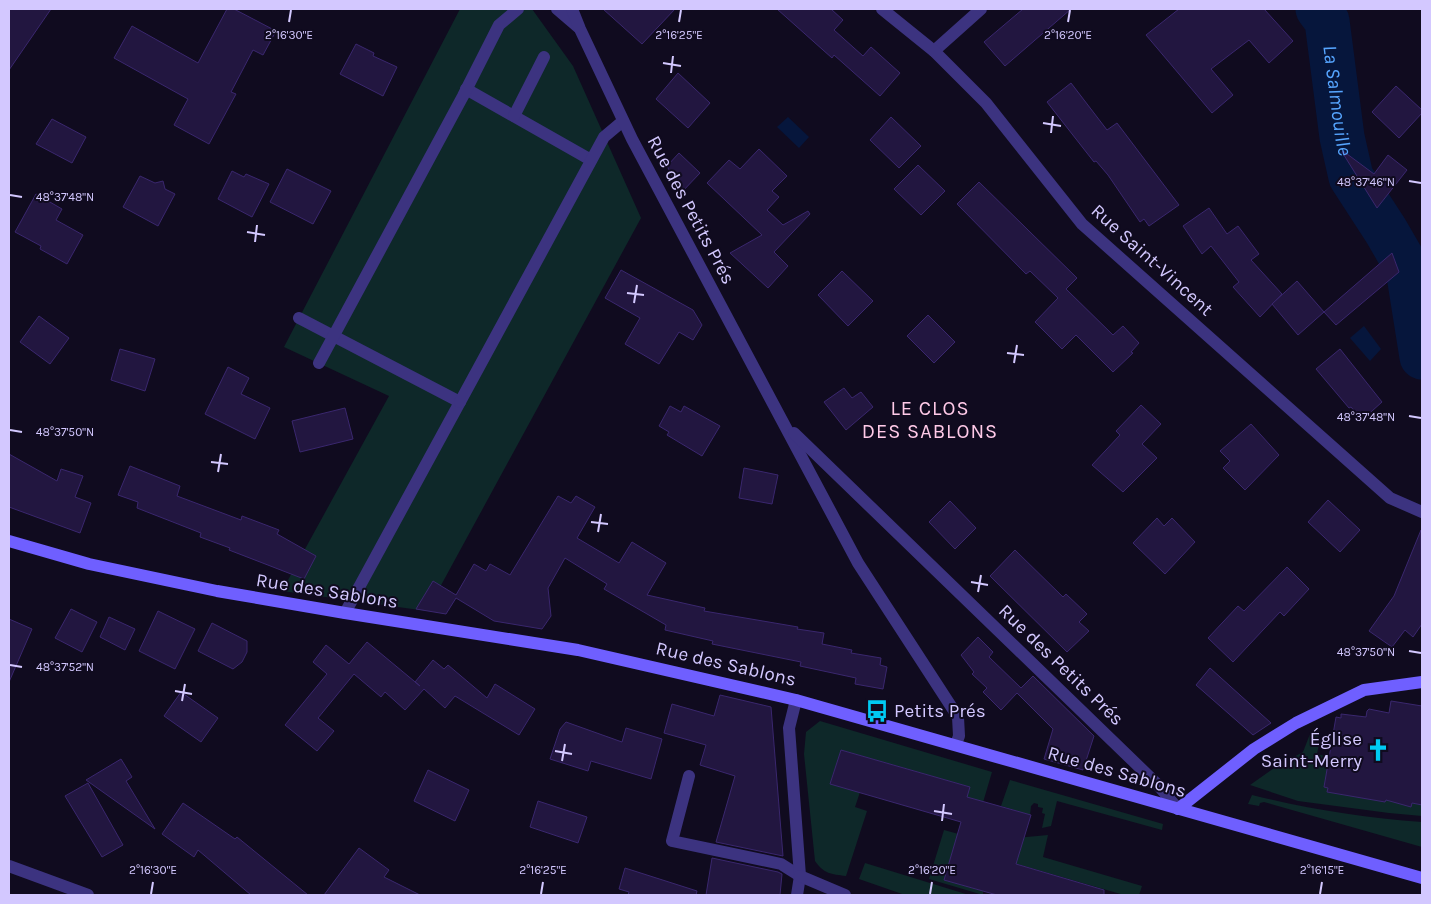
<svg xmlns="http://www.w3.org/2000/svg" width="1431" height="904" font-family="Karla,sans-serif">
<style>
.green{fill:#0e2829}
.water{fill:#06163c}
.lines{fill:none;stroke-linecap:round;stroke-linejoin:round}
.river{stroke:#06163c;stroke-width:45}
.building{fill:#221640;stroke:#3a276e}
.lane{stroke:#3c3380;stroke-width:12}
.street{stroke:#3c3380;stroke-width:12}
.secondary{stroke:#6f5fff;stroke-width:12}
.ticks{fill:none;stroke:#d3c8ff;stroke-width:2}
.labels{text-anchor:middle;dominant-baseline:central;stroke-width:4;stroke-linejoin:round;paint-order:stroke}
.street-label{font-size:19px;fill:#d3c8ff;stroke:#100b1f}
.poi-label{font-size:19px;fill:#d3c8ff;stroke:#100b1f;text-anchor:start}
.water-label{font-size:20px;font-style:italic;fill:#56a5ff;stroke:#100b1f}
.neighbourhood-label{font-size:20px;letter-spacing:1px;fill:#ffcae8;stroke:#100b1f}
.ticks-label{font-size:12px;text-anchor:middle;fill:#d3c8ff;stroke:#100b1f;stroke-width:4;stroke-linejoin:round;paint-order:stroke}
</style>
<rect width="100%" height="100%" fill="#100b1f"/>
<g class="green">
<polygon points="460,9 532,9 573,66 641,218 427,611 282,591 389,396 284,347"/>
<path d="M820,721L992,772L976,826L960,821L970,787L841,750L830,784L860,792L855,807L867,811L846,876C831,874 824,874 815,861L804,754L806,732Z"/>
<polygon points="1315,732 1320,739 1317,754 1333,758 1332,766 1328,765 1327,768 1331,769 1324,787 1328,788 1327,792 1358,797 1382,797 1381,801 1385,802 1386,798 1411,807 1412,803 1422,805 1422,816 1389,813 1298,801 1250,785 1277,766 1303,752 1310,734"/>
<polygon points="1010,780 1163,824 1162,830 1057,801 1051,826 1042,828 1045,814 1042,813 1043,808 1038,807 1038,804 1034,803 1031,806 1030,815 1001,806"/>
<path d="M1252,795C1308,809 1364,818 1422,822V847L1264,802L1260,803L1259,806L1248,804Z"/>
<polygon points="944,830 984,841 1048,835 1043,857 1142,886 1139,895 1124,895 954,846 944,880 983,891 983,895 929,879"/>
<polygon points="865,863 969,895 905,895 859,879"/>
</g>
<g class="water">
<polygon points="788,117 809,137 799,148 777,127"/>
<polygon points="1364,326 1381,349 1370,361 1350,338"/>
</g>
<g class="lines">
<path class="river" id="s1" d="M1318,9L1327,21L1342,137L1351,177L1386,231L1408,269L1422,357"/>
</g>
<g class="building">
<polygon points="9,9 51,9 9,70"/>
<polygon points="227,9 234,9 276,31 263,55 253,50 231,92 236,94 209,144 174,125 188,99 114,58 132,26 198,63"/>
<polygon points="603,9 675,9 642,44"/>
<polygon points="777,9 831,9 843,20 834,30 863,56 871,47 900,73 880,96 834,55 832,58"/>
<polygon points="1023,9 1071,9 1005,66 984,42"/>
<polygon points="1179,9 1264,9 1293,41 1269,63 1249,40 1211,69 1233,95 1212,113 1146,35"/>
<polygon points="356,44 374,53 373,56 397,67 383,96 340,74"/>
<polygon points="678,73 710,103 688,128 656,99"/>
<polygon points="1071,83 1107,130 1117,123 1179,205 1149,226 1144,219 1140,222 1108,175 1096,161 1094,162 1047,102"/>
<polygon points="1396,86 1422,110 1422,113 1399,138 1372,112"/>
<polygon points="891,117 921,146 899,168 870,140"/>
<polygon points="52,119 86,137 72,163 36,144"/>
<polygon points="759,149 787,176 772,191 779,197 767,210 783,225 808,211 810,214 774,252 788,266 768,288 730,253 762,235 707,183 729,160 740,169"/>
<polygon points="1343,151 1374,174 1388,155 1407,170 1377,208 1342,152"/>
<polygon points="679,153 700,173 681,193 667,166"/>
<polygon points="918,165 945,191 921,215 894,189"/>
<polygon points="287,169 331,191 313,224 270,202"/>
<polygon points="232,171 244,177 246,174 269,184 252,217 218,199"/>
<polygon points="140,176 155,183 163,181 165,189 175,194 158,226 123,207"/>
<polygon points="979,182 1077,278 1066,289 1113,335 1123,326 1139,343 1131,352 1133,353 1113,372 1076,335 1062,349 1035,322 1058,298 1030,271 1026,274 957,204"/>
<polygon points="36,194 62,209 56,220 83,235 67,264 40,249 41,246 15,232"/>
<polygon points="1209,208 1227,234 1238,226 1259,254 1251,260 1282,294 1260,317 1233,287 1239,282 1211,246 1202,254 1183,226"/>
<polygon points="1392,253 1399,272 1336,325 1324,312"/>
<polygon points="621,270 693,310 702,325 693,340 679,332 659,364 625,344 640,318 605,298"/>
<polygon points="842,271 873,301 848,326 818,295"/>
<polygon points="1297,281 1324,312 1298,335 1272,304"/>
<polygon points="928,315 955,342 934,363 907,336"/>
<polygon points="39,316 69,338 50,364 20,342"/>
<polygon points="120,349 155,359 145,391 111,380"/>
<polygon points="1340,349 1382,402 1362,420 1351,407 1349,408 1316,369"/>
<polygon points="228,367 249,378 241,394 270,408 255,439 205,414"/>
<polygon points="844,388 852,398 861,392 873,407 846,430 824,402"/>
<polygon points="1141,405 1161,424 1142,444 1157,458 1123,492 1092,465 1120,435 1116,431"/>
<polygon points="670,406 681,412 684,406 720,426 702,456 667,435 669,432 659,426"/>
<polygon points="345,408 353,439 300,452 292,421"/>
<polygon points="1251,424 1279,455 1245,490 1223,468 1230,461 1220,451"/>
<polygon points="9,454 57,481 61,469 83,476 75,497 91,503 80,533 9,507"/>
<polygon points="130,466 180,486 177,496 241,520 242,516 279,530 277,534 316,556 304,579 229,550 230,548 200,537 201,533 137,508 138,502 118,495"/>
<polygon points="744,468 778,475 772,504 739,498"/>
<polygon points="558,496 571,503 576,496 595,507 577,538 619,563 632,542 666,563 647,595 705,608 704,611 798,627 797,629 824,633 822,644 852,650 851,653 881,658 880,665 887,667 883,689 855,684 856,678 800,666 801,662 712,644 713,641 665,630 666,625 604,589 607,584 565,558 548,588 551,616 542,629 494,621 456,598 446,614 416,609 433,581 456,595 474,564 486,571 490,564 510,575"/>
<polygon points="1328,500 1360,530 1340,552 1308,522"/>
<polygon points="950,501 976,528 955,549 929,522"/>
<polygon points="1157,518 1164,526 1172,518 1195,542 1165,574 1133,543"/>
<polygon points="1421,530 1422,624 1413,637 1405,630 1392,647 1369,631 1394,596"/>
<polygon points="1015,550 1063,597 1066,594 1087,614 1079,622 1089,631 1067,652 990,576"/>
<polygon points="1287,567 1309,589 1284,616 1280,612 1233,662 1208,638 1238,606 1244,611"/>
<polygon points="71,609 97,622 82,652 55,638"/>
<polygon points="158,611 195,629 175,669 139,651"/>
<polygon points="109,617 135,629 125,650 100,637"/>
<polygon points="9,619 32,629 9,682"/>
<polygon points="212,623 247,641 247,652 242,662 233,669 198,651"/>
<polygon points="978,637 993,652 989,657 1021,688 1033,676 1094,736 1083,770 1044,759 1053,729 1017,693 1001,710 983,692 987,688 972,674 974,672 961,655"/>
<polygon points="367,642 420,686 415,682 433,660 444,669 448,665 487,698 495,684 535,709 519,735 455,696 445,708 424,689 405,710 385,692 381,697 354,674 318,718 334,731 317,751 285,725 327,674 313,662 326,645 349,664"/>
<polygon points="1210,668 1271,723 1253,735 1196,685"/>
<polygon points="181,692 218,718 201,742 164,716"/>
<polygon points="720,695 771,707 783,856 716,842 735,776 700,765 706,745 664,733 672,704 714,716"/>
<polygon points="1391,701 1422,706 1422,805 1412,803 1411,807 1386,800 1385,802 1327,792 1328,788 1324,787 1336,717 1341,718 1341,714 1366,717 1367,711 1369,709 1389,713"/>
<polygon points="566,722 622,742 626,728 662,739 651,779 591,761 588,771 550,759 560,729"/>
<polygon points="841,750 970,787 967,797 1031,815 1016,864 1104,890 1104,895 997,895 944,880 961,822 830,784"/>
<polygon points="121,759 132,777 126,781 155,829 86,780"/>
<polygon points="428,770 469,790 455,821 414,801"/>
<polygon points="88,783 123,845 102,857 65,796"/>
<polygon points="538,801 587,817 578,843 530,827"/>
<polygon points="183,803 235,839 237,837 308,895 251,895 198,850 194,857 162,834"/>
<polygon points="359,848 389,870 384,877 420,895 324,895"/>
<polygon points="712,858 778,872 782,874 780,895 706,895"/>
<polygon points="625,868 697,891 696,895 628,895 629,892 619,889"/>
</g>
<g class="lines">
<g class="lane">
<polyline points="934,51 981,9"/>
<polyline points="466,89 591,160"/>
<polyline points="514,116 544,57"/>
<polyline points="299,318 460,402 345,613"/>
<polyline points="319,363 463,96 499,25 518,9"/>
<polyline points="460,402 604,137 623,121"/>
<polyline points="689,776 672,841 781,864 800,876"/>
</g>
<g class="street">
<polyline points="557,9 578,27"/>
<polyline points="572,9 580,29 632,139 858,563 958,717 959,736 956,744"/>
<polyline points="882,9 934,51 986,103 1082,224 1390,498 1422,512"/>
<polyline points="794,433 1158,785 1178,809"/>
<polyline points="796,700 789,728 800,876 797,895"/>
<polyline points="9,866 88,895"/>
<polyline points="800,876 845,895"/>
</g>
<g class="secondary">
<polyline points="9,541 89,564 217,591 345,613 578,650 796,700 1422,878"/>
<polyline points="1178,809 1254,749 1296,723 1364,690 1422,682"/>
</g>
</g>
<path class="ticks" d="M289,22L291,10M679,22L681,10M1068,22L1070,10M663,63L681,66M671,73L673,56M1043,123L1061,126M1051,133L1053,116M1409,181L1421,183M10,195L22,197M247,232L265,235M255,242L257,225M627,293L644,295M634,303L637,285M1007,353L1024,355M1014,363L1017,345M1409,416L1421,418M10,430L22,432M211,462L228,464M218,472L221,454M591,522L608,524M598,532L601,514M971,582L988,585M978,592L981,575M1409,651L1421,653M10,665L22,667M175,691L192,694M182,701L185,684M555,751L572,754M562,761L565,744M934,811L952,814M942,821L944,804M151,894L153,882M541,894L543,882M930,894L932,882M1320,894L1322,882"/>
<defs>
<symbol id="bus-bare" viewBox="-9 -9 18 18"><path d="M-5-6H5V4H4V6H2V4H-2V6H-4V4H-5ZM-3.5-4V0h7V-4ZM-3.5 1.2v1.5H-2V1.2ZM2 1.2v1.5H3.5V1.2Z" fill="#00caf3" stroke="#100b1f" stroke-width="2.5" paint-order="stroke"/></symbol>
<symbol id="church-bare" viewBox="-9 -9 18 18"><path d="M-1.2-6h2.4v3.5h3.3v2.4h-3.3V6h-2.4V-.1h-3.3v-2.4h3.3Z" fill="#00caf3" stroke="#100b1f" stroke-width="2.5" paint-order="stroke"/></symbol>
</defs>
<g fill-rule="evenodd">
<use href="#bus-bare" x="861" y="695" width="32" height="32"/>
<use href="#church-bare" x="1362" y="734" width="32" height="32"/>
</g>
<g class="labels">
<g class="street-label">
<text transform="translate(691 210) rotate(62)">Rue des Petits Prés</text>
<text transform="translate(1152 260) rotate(42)">Rue Saint-Vincent</text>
<text transform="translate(327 591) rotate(9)">Rue des Sablons</text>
<text transform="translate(726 664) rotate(13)">Rue des Sablons</text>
<text transform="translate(1061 665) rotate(44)">Rue des Petits Prés</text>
<text transform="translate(1117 772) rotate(16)">Rue des Sablons</text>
</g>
<g class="poi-label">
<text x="894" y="711">Petits Prés</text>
<text x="1362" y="739" text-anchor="end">Église<tspan x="1362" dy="22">Saint-Merry</tspan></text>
</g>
<g class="water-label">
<text stroke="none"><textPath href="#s1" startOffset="95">La Salmouille</textPath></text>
</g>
<g class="neighbourhood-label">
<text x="930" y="408">LE CLOS<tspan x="930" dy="23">DES SABLONS</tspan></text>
</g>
</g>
<g class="ticks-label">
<text x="289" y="39">2°16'30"E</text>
<text x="679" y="39">2°16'25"E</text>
<text x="1068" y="39">2°16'20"E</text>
<text x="1366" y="186">48°37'46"N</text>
<text x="65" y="201">48°37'48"N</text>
<text x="1366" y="421">48°37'48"N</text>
<text x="65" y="436">48°37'50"N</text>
<text x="1366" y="656">48°37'50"N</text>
<text x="65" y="671">48°37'52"N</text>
<text x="153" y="874">2°16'30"E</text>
<text x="543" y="874">2°16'25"E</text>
<text x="932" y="874">2°16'20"E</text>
<text x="1322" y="874">2°16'15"E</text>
</g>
<rect width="1431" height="904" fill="none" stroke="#d3c8ff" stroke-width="20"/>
</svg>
